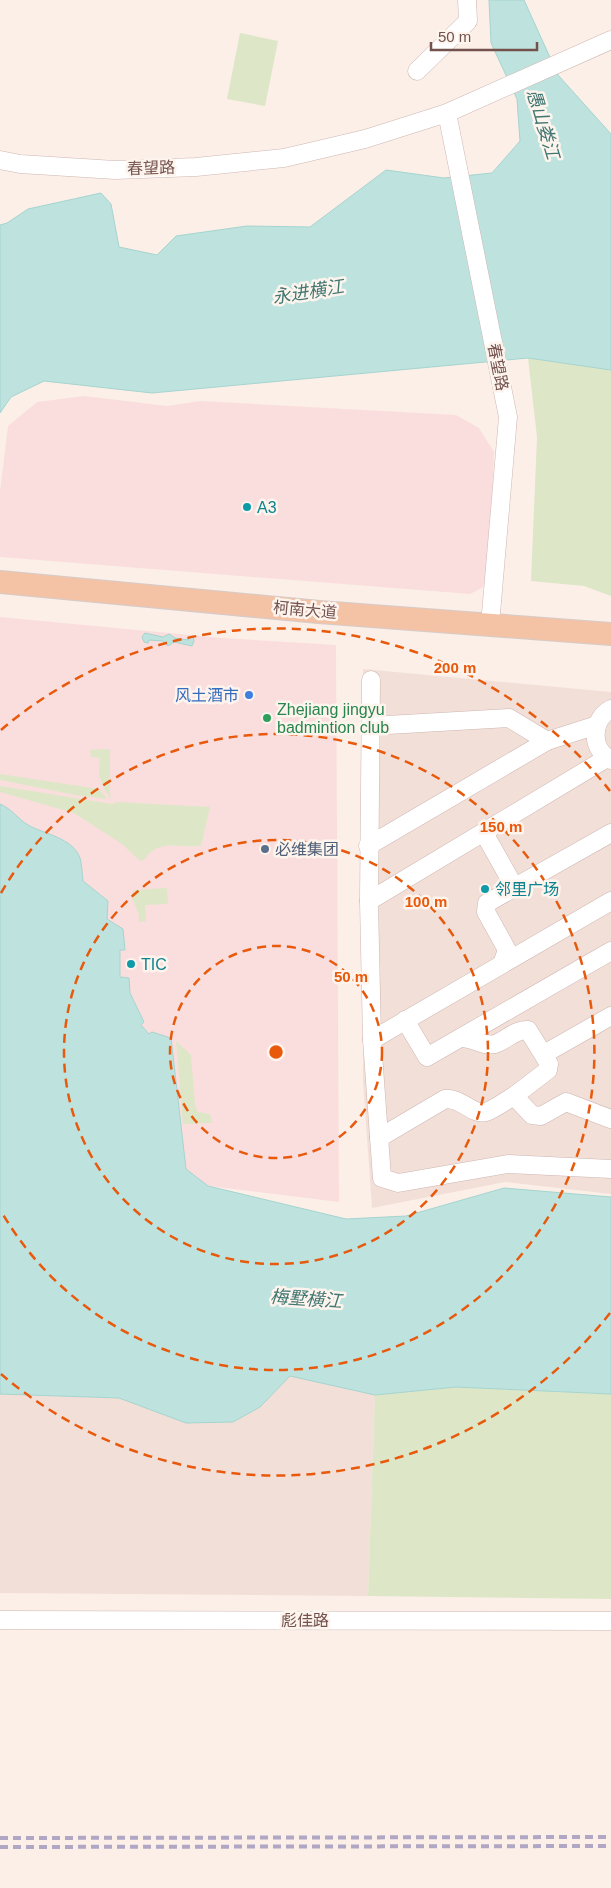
<svg xmlns="http://www.w3.org/2000/svg" width="611" height="1888" font-family="Arial,'Noto Sans SC',sans-serif">
<style>
.residential{fill:#f2dfd7}
.commercial{fill:#fadedd}
.green{fill:#dde7c7}
.water{fill:#bee3df;stroke:#a5d4cf}
.lines{fill:none;stroke-linecap:round;stroke-linejoin:round}
.minor-casing{stroke:#ceb7b2;stroke-width:19}
.major-casing{stroke:#d5cbca;stroke-width:24}
.minor{stroke:#fff;stroke-width:18}
.major{stroke:#f4c3a6;stroke-width:22}
.rail{stroke:#afa7c4;stroke-width:4;stroke-dasharray:8 5;stroke-linecap:butt}
.ring{fill:none;stroke:#e8590c;stroke-width:2.5;stroke-dasharray:9 6}
.culture-dot{fill:#0f9aa8;stroke:#fef4ee;stroke-width:2}
.shop-dot{fill:#3f7fe0;stroke:#fef4ee;stroke-width:2}
.leisure-dot{fill:#2e9e5b;stroke:#fef4ee;stroke-width:2}
.service-dot{fill:#5c6f8a;stroke:#fef4ee;stroke-width:2}
.labels{text-anchor:middle;dominant-baseline:central;stroke-width:5;stroke-linejoin:round;paint-order:stroke}
.street-label{font-size:16px;fill:#73524e;stroke:#fef4ee}
.culture-label{font-size:16px;fill:#0d838f;stroke:#fef4ee;text-anchor:start}
.shop-label{font-size:16px;fill:#366cbe;stroke:#fef4ee;text-anchor:end}
.leisure-label{font-size:16px;fill:#27864d;stroke:#fef4ee;text-anchor:start}
.service-label{font-size:16px;fill:#4e5e75;stroke:#fef4ee;text-anchor:start}
.water-label{font-size:18px;font-style:italic;fill:#427772;stroke:#fef4ee}
.centre{fill:#e8590c;stroke:#fef4ee;stroke-width:2.5}
.ring-label{font-size:15px;text-anchor:middle;font-weight:bold;fill:#e8590c;stroke:#fef4ee;stroke-width:5;stroke-linejoin:round;paint-order:stroke}
</style>
<rect width="100%" height="100%" fill="#fbefe8"/>
<g class="residential">
<polygon points="363,669 611,692 611,1194 505,1182 372,1208 363,1080"/>
<polygon points="290,1376 375,1395 368,1596 0,1593 0,1394 119,1398 187,1423 233,1422 260,1407"/>
</g>
<g class="commercial">
<polygon points="84,396 167,406 200,401 456,415 479,428 494,452 489,575 482,588 470,594 0,557 0,491 8,426 37,402"/>
<polygon points="0,617 222,638 336,645 339,1202 208,1186 186,1169 171,1039 152,1032 149,1035 141,1025 144,1022 130,993 129,978 120,977 120,950 125,950 107,919 108,901 83,881 77,852 66,842 26,824 0,822"/>
</g>
<g class="green">
<polygon points="240,33 278,41 265,106 227,99"/>
<polygon points="528,358 611,370 611,596 584,586 531,581 537,437"/>
<polygon points="110,749 110,793 111,799 104,789 99,775 100,758 91,757 90,750"/>
<polygon points="0,774 99,789 107,799 75,795 0,780"/>
<path d="M0,786L112,804L117,802L210,807L201,846C180,848 157,838 144,860L140,861L122,844L74,813L0,792Z"/>
<polygon points="167,888 168,904 145,905 146,921 139,922 139,915 131,895 134,890"/>
<polygon points="176,1041 191,1055 195,1105 198,1112 210,1114 212,1123 183,1124"/>
<polygon points="456,1387 611,1394 611,1599 368,1596 375,1395"/>
</g>
<g class="water">
<polygon points="489,0 524,0 558,75 611,134 611,370 528,358 152,393 44,381 11,397 0,413 0,225 7,223 28,209 101,193 111,204 119,247 157,255 176,236 247,226 310,227 386,170 444,178 492,173 520,141 517,99 491,43"/>
<polygon points="145,633 163,637 169,634 175,638 188,640 189,637 193,637 194,641 192,646 174,642 168,646 163,641 149,640 148,643 144,642 142,637"/>
<path d="M0,804C12,809 18,819 28,825C44,834 73,838 80,858C82,864 82,874 83,881L108,901L107,919L123,929L125,950H120V977L129,978L130,993L144,1022L141,1025L149,1034L152,1032L171,1038L186,1169L208,1186L346,1219L406,1216L504,1188L611,1197V1394L456,1387L375,1395L290,1376L260,1407L233,1422L186,1423L119,1398L0,1394Z"/>
</g>
<g class="lines">
<defs>
<g id="minor">
<polyline points="417,71 468,21 467,0"/>
<polyline points="447,113 508,417 490,625"/>
<polyline points="0,160 20,164 115,170 196,167 284,158 365,139 447,113 611,40"/>
<polyline points="371,680 369,901 372,1040 382,1178 398,1183 508,1164 611,1169"/>
<path d="M611,709C591,720 590,749 611,760"/>
<polyline points="370,726 509,718 547,741"/>
<polyline points="484,833 515,888"/>
<polyline points="368,846 547,741 597,725"/>
<polyline points="369,901 607,758"/>
<polyline points="502,964 507,950 486,912 487,903 611,833"/>
<polyline points="405,1020 427,1057 611,951"/>
<path d="M460,1038C472,1037 483,1047 495,1044C507,1040 515,1029 528,1030L549,1064L548,1070L514,1096"/>
<polyline points="372,1040 611,901"/>
<polyline points="544,1054 611,1016"/>
<path d="M379,1138L445,1099C461,1097 473,1116 486,1112C495,1109 505,1101 514,1096L532,1115L541,1116L566,1102L611,1119"/>
<polyline points="0,1620 611,1621"/>
</g>
<polyline id="major" points="0,582 319,612 611,634"/>
</defs>
<use href="#minor" class="minor-casing"/>
<use href="#major" class="major-casing"/>
<use href="#minor" class="minor"/>
<use href="#major" class="major"/>
<g class="rail">
<polyline points="0,1838 611,1837"/>
<polyline points="0,1847 611,1846"/>
</g>
</g>
<g class="ring">
<circle cx="276" cy="1052" r="106"/>
<circle cx="276" cy="1052" r="212"/>
<path d="M1 893A318 318 0 1 1 1 1211"/>
<path d="M610 1313A424 424 0 0 1 1 1374M1 730A424 424 0 0 1 610 791"/>
</g>
<g class="culture-dot">
<circle cx="247" cy="507" r="5"/>
<circle cx="485" cy="889" r="5"/>
<circle cx="131" cy="964" r="5"/>
</g>
<circle class="shop-dot" cx="249" cy="695" r="5"/>
<circle class="leisure-dot" cx="267" cy="718" r="5"/>
<circle class="service-dot" cx="265" cy="849" r="5"/>
<g class="labels">
<g class="street-label">
<text transform="translate(151 168) rotate(-2)">春望路</text>
<text transform="translate(498 367) rotate(79)">春望路</text>
<text transform="translate(305 610) rotate(5)">柯南大道</text>
<text x="305" y="1620">彪佳路</text>
</g>
<g class="culture-label">
<text x="257" y="507">A3</text>
<text x="495" y="889">邻里广场</text>
<text x="141" y="964">TIC</text>
</g>
<g class="shop-label">
<text x="239" y="695">风土酒市</text>
</g>
<g class="leisure-label">
<text x="277" y="709">Zhejiang jingyu<tspan x="277" dy="18">badmintion club</tspan></text>
</g>
<g class="service-label">
<text x="275" y="849">必维集团</text>
</g>
<g class="water-label">
<text transform="translate(543 124) rotate(73)">愚山娄江</text>
<text transform="translate(308 292) rotate(-9)">永进横江</text>
<text transform="translate(306 1299) rotate(4)">梅墅横江</text>
</g>
</g>
<circle cx="276" cy="1052" r="8" class="centre"/>
<g class="ring-label">
<text x="455" y="673">200 m</text>
<text x="501" y="832">150 m</text>
<text x="426" y="907">100 m</text>
<text x="351" y="982">50 m</text>
</g>
<path d="M431 42v8h106v-8" fill="none" stroke="#73524e" stroke-width="2.5"/>
<text x="438" y="42" font-size="15" fill="#73524e" stroke="#fef4ee" stroke-width="4" paint-order="stroke">50 m</text>
</svg>
